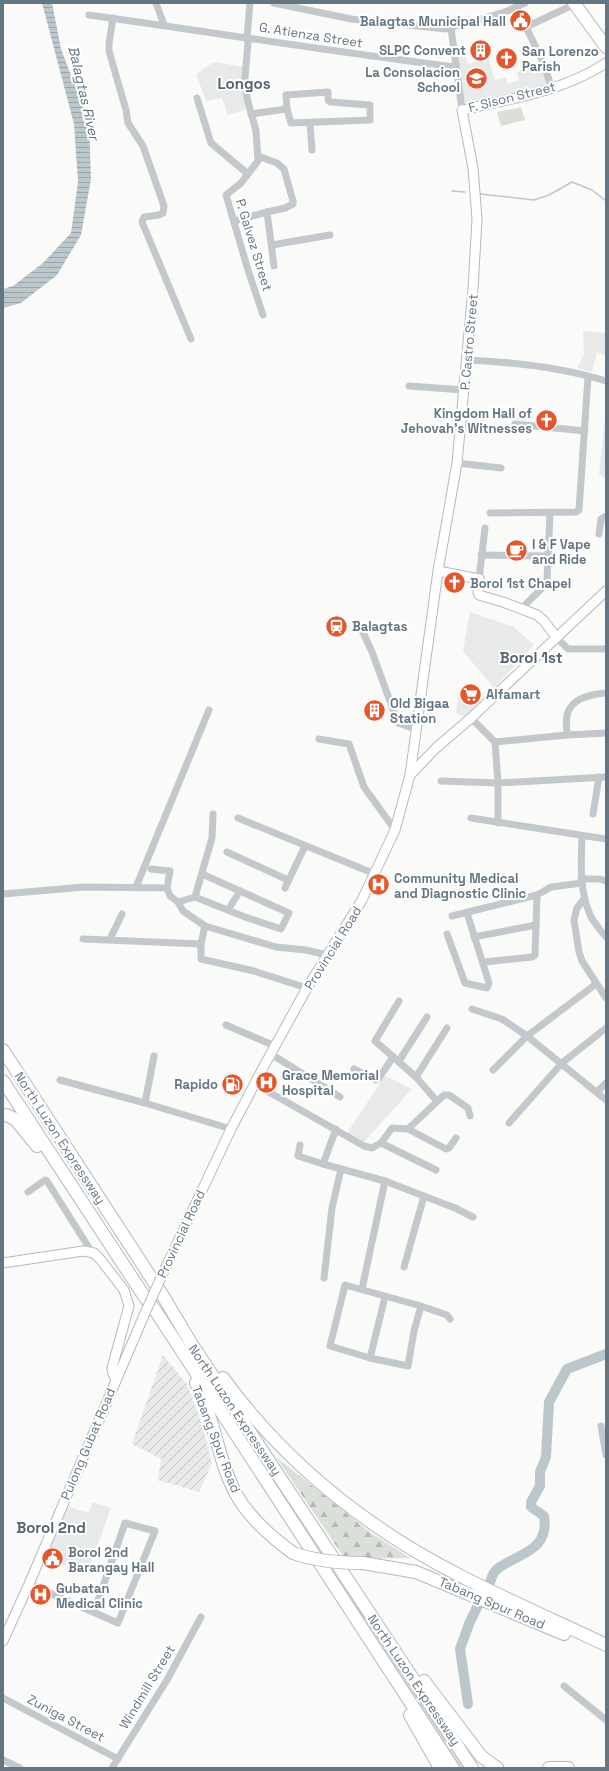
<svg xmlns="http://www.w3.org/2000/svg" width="609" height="1771" font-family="'Space Grotesk',sans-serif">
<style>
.built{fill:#e8e9e9}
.industrial{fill:url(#industrial-furrows)}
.grass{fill:#dadfd7}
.forest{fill:url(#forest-firs)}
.water{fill:url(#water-rules)}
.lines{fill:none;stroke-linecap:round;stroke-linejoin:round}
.stream{stroke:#bbc7cb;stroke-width:1.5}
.river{stroke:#bbc7cb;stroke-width:10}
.secondary-casing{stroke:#b3babf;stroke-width:11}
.highway-casing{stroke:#b4b9bd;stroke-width:14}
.street{stroke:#c3c8cc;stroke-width:7}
.secondary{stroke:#fff;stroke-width:9}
.highway{stroke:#fff;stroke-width:12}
.secondary-bridge-casing{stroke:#b3babf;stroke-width:11;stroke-linecap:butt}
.highway-bridge-casing{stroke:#b4b9bd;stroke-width:14;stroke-linecap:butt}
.secondary-bridge{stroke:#fff;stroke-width:9}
.highway-bridge{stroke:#fff;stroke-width:12}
.labels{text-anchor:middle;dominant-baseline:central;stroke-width:4;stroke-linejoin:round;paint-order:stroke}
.poi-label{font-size:13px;font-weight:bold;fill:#657683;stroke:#fff;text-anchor:start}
.street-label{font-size:13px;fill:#657683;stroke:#fff}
.water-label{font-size:14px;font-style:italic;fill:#60757c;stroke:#fff}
.quarter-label{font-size:15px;font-weight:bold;fill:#57646e;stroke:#fff}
</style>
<defs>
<pattern id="industrial-furrows" width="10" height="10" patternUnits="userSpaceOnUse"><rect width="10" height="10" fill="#e8e9e9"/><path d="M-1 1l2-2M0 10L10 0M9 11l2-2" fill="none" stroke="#c0c1c2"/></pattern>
<pattern id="forest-firs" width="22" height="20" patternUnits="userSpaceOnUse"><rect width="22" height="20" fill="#dadfd7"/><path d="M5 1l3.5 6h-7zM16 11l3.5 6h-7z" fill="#b4b9b4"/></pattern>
<pattern id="water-rules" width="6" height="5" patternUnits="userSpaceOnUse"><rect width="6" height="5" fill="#bbc7cb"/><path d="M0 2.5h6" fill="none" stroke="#9ca6aa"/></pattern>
</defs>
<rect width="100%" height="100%" fill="#fafaf8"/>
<g class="built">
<polygon points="465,52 468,64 488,58 495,80 506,77 508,84 519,80 517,72 541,65 547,85 522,92 463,103 455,54"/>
<polygon points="214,62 244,67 247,109 228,115 222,98 206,101 196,74"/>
<polygon points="583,331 606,333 606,356 597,352 592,372 577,368 584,355"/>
<polygon points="605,418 606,418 606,479 599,474"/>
<polygon points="470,612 514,627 534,645 494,688 463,651"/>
<polygon points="462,691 476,706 465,717 456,713 459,692"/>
<polygon points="385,1076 412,1089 363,1143 347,1133"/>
<polygon points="93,1502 111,1508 88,1571 56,1563 59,1555 49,1551 67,1506 88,1513"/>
</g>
<polygon class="industrial" points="163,1355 187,1384 202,1424 212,1463 199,1492 158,1480 161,1459 132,1444"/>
<g class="grass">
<polygon points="521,107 525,120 501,126 497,112"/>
<polygon points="351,1597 359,1607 466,1768 460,1768 354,1605"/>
</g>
<polygon class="forest" points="276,1457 371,1533 410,1558 345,1559"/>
<polygon class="water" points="42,3 52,3 61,49 89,123 91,179 81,235 57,275 21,303 3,308 3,289 13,286 43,263 71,233 78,182 74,124"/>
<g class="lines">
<g class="stream">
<polyline points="452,191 465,192"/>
<polyline points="480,194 534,200 549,195 572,182 592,190 606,201"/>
</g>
<g class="river">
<path d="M489,1584C491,1580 493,1573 496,1570C517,1553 550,1552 544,1516L531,1507V1502L540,1486V1472L546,1457L549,1402L567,1369L606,1354"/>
<polyline points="468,1704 460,1649 469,1624 480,1601"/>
</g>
<defs>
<g id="secondary">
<polyline points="438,571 479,579 478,592 479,595 503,602 537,615 544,621 556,637"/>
<path d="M410,775L438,571L457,463L473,289L477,219L473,168L462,110C510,99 564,91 606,63"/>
<polyline points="3,1263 83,1251 94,1253 100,1259 124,1290 129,1306 112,1368 113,1374 116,1379"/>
<polyline points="163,1273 231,1129 264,1066 307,988 362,900 395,830 410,775 436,748 471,718 606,591"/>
<polyline points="3,1641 29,1584 145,1313"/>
</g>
<g id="highway">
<polyline points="574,3 606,47"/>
<polyline points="3,1050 163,1296 191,1343 472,1768"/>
<polyline points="3,1081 144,1296 157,1313 453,1768"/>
<polyline points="6,1115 15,1119 37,1146"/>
<path d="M223,1378C264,1434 317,1485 375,1525C444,1574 529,1608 606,1645"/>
<path d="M196,1383C201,1395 206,1406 210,1418C218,1443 223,1470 236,1494C249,1518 271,1537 293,1553"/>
<polyline points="363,1563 416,1572 564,1634"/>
<polyline points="424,1681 481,1756 497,1768"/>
<polyline points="410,1715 440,1768"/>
<polyline points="549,1768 568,1768"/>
</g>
</defs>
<use href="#secondary" class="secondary-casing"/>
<use href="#highway" class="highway-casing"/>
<g class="street">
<polyline points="156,3 164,25"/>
<polyline points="250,3 247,37 248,43 245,77 247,98 256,131 258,161 241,183 226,195 248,270 263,315"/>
<polyline points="274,3 351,19 446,29 505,12 525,3"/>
<path d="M89,15C211,32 333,52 455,67"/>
<polyline points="113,18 109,43 109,51 126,110 128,123 143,146 164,206 163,213 159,215 144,217 142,222 191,339"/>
<polyline points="451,28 462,110"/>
<polyline points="552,88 541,58 526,27 577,3"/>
<polygon points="328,92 328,100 330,102 370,105 370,120 291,123 287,109 286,95"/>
<polyline points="197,98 211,143 248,174"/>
<polyline points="251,114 287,109"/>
<polyline points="310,123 312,150"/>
<polyline points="258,156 277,163 284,169 293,201 293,204 285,208 267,212"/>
<polyline points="234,221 267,212 274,266"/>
<polyline points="272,245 330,235"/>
<path d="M466,360C514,362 560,367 606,381"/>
<polyline points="409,386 464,390"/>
<polyline points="515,424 585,431"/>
<polyline points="457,463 501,468"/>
<polyline points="490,513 576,512 579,510 588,377"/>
<polyline points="599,534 601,519 606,516"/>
<polyline points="481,555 548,556"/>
<polyline points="479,579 485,528"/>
<polyline points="521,609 542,588 547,580 550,513"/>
<polyline points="360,626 372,652 398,723 415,729"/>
<polyline points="556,637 568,649 606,649"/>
<polyline points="471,718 495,742 498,783 498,823"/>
<path d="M567,735C567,728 565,719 568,712C573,698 593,694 606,693"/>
<polyline points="319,739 349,744 364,787 395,830"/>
<polyline points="495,742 567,735 606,733"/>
<polyline points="441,781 498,783 606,777"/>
<polyline points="593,814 599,777"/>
<polyline points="238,818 375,874"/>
<polyline points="471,818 606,839"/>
<path d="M582,836C581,864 579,891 591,917C595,924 601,931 606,937"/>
<polyline points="227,852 288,880"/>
<polyline points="151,869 170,871 167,888 170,896 178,902 183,911 205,926 276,947 306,950 327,955"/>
<polyline points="581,879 600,879 606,881"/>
<polyline points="136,887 209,710"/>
<polyline points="285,888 305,846"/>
<polyline points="3,894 84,887 167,888"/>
<polyline points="195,897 212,838 213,814"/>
<polyline points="584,899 577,908 574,920 579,952 582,961 606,998"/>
<polyline points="178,902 195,897 245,917 281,929 289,913 202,874"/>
<polyline points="228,910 240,891"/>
<polyline points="452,916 537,895"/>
<polyline points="205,926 201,944 201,959 254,971 307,988"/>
<polyline points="447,934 465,983 487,988 489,983 467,913"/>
<polyline points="474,937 536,925"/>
<polyline points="83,939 201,944"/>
<polyline points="110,939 122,914"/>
<polyline points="484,962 532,957 535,955 537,895 551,887 582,883"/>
<polyline points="399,1001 375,1041 416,1077 436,1100"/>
<polyline points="472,1009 502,1019 527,1036 606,1100"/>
<polyline points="226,1025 275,1046"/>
<polyline points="271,1054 340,1097"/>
<polyline points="399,1061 427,1017"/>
<polyline points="354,1069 376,1080 379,1078 393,1057"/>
<polyline points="493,1070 527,1036 596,984"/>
<polyline points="416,1077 447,1028"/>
<polyline points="60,1080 145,1103 231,1129"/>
<polyline points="255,1084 364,1146 372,1148 381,1143 392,1128 408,1129 444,1095 449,1095 468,1108 470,1116"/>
<polyline points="597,1092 606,1083"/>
<polyline points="145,1103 154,1056"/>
<polyline points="509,1123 562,1063 606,1028"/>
<polyline points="336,1129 323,1164 385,1181 455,1208 473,1217"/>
<polyline points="408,1129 446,1149 449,1148 456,1138"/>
<polyline points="381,1143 436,1170"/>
<polyline points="300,1145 298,1156 323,1164"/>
<polyline points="28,1192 45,1180 47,1181 91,1251"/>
<polyline points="404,1267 424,1196"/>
<polyline points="324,1278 332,1208 341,1169"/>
<polyline points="362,1289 385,1181"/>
<polyline points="421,1306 414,1331 408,1366 370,1358 330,1346 345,1285 421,1306 447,1315 450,1319"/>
<polyline points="370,1358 385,1297"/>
<polyline points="601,1426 606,1455"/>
<polyline points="29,1584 118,1623 155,1531 125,1523 94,1612"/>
<polyline points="564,1686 606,1720"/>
<polyline points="3,1698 118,1759"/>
<polyline points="3,1760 20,1768"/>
<polyline points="112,1768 167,1680 201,1617"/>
</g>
<use href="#secondary" class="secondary"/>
<use href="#highway" class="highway"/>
<defs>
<polyline id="secondary-bridge" points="145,1313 163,1273"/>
<path id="highway-bridge" d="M293,1553C316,1561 338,1563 363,1563"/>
</defs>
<use href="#secondary-bridge" class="secondary-bridge-casing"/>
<use href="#highway-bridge" class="highway-bridge-casing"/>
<use href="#secondary-bridge" class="secondary-bridge"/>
<use href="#highway-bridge" class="highway-bridge"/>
</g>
<defs>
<symbol id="civic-disc" viewBox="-11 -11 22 22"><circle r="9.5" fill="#e4572e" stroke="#fff"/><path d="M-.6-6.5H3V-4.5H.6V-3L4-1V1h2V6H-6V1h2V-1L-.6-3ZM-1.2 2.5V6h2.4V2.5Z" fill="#fff"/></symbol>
<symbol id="building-disc" viewBox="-11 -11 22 22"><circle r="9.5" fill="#e4572e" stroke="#fff"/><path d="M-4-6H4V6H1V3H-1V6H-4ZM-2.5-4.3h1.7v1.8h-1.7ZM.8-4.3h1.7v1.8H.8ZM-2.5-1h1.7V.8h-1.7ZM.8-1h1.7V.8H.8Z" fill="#fff"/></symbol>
<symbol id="church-disc" viewBox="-11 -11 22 22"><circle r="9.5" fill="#e4572e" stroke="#fff"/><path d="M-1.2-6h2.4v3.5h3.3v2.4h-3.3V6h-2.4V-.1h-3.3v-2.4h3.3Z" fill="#fff"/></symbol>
<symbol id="school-disc" viewBox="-11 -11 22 22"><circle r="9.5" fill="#e4572e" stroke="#fff"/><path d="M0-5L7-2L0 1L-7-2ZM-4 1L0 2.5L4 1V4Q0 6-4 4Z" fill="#fff"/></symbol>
<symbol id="cafe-disc" viewBox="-11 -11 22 22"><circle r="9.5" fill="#e4572e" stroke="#fff"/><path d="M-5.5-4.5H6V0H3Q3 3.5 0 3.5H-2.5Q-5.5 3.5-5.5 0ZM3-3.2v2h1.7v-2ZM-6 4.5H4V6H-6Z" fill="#fff"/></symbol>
<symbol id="station-disc" viewBox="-11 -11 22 22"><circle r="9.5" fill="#e4572e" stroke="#fff"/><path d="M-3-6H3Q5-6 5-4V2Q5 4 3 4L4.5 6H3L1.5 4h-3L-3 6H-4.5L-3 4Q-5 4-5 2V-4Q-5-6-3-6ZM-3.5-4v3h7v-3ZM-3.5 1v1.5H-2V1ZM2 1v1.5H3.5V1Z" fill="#fff"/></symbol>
<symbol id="supermarket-disc" viewBox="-11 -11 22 22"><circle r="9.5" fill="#e4572e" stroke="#fff"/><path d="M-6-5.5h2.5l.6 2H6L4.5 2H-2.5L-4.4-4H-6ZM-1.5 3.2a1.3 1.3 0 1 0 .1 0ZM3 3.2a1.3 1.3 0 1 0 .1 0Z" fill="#fff"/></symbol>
<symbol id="hospital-disc" viewBox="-11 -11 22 22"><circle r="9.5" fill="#e4572e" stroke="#fff"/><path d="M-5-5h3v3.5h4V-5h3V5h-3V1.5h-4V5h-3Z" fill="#fff"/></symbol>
<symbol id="fuel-disc" viewBox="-11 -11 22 22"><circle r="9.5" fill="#e4572e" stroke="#fff"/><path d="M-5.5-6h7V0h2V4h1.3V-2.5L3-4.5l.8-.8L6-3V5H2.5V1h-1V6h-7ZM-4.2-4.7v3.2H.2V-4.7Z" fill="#fff"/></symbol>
</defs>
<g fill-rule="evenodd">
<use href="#civic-disc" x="508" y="8" width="25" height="25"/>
<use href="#building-disc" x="468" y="38" width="25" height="25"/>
<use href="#church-disc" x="494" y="46" width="25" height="25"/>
<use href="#school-disc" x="464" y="66" width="25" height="25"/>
<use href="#church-disc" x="534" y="408" width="25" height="25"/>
<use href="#cafe-disc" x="504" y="538" width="25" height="25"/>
<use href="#church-disc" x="442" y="570" width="25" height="25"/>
<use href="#station-disc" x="324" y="614" width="25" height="25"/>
<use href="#supermarket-disc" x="458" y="682" width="25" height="25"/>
<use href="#building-disc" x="362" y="698" width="25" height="25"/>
<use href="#hospital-disc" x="366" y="872" width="25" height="25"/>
<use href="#hospital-disc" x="254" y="1070" width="25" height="25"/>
<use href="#fuel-disc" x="220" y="1072" width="25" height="25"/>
<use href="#civic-disc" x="40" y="1546" width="25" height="25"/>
<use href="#hospital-disc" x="28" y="1582" width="25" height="25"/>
</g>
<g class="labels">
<g class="poi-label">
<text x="506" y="21" text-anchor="end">Balagtas Municipal Hall</text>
<text x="466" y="50" text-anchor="end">SLPC Convent</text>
<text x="522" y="51">San Lorenzo<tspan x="522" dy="15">Parish</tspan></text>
<text x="460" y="72" text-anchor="end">La Consolacion<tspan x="460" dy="15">School</tspan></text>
<text x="532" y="413" text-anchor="end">Kingdom Hall of<tspan x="532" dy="15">Jehovah's Witnesses</tspan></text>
<text x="532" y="544">I &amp; F Vape<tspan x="532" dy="15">and Ride</tspan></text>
<text x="470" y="583">Borol 1st Chapel</text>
<text x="352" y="626">Balagtas</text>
<text x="486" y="694">Alfamart</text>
<text x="390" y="703">Old Bigaa<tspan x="390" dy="15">Station</tspan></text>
<text x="394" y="878">Community Medical<tspan x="394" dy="15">and Diagnostic Clinic</tspan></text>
<text x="282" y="1075">Grace Memorial<tspan x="282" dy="15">Hospital</tspan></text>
<text x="218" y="1084" text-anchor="end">Rapido</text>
<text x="68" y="1552">Borol 2nd<tspan x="68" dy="15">Barangay Hall</tspan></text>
<text x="56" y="1588">Gubatan<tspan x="56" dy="15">Medical Clinic</tspan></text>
</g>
<g class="street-label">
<text transform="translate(311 35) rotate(9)">G. Atienza Street</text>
<text transform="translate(512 97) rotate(-14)">F. Sison Street</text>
<text transform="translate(254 245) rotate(73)">P. Galvez Street</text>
<text transform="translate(469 342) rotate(-85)">P. Castro Street</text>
<text transform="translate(333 948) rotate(-58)">Provincial Road</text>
<text transform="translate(60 1138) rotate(57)">North Luzon Expressway</text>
<text transform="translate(181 1234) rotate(-65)">Provincial Road</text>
<text transform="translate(235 1410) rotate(56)">North Luzon Expressway</text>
<text transform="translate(216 1439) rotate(69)">Tabang Spur Road</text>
<text transform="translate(88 1444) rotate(-67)">Pulong Gubat Road</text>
<text transform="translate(492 1603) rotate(23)">Tabang Spur Road</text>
<text transform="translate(414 1680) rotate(56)">North Luzon Expressway</text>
<text transform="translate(147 1687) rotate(-59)">Windmill Street</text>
<text transform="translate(66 1718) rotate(28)">Zuniga Street</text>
</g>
<g class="water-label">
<text transform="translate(84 93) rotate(77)">Balagtas River</text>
</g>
<g class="quarter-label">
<text x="244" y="83">Longos</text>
<text x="531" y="657">Borol 1st</text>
<text x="51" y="1527">Borol 2nd</text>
</g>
</g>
<rect width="609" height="1771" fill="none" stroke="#657683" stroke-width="8"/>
</svg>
